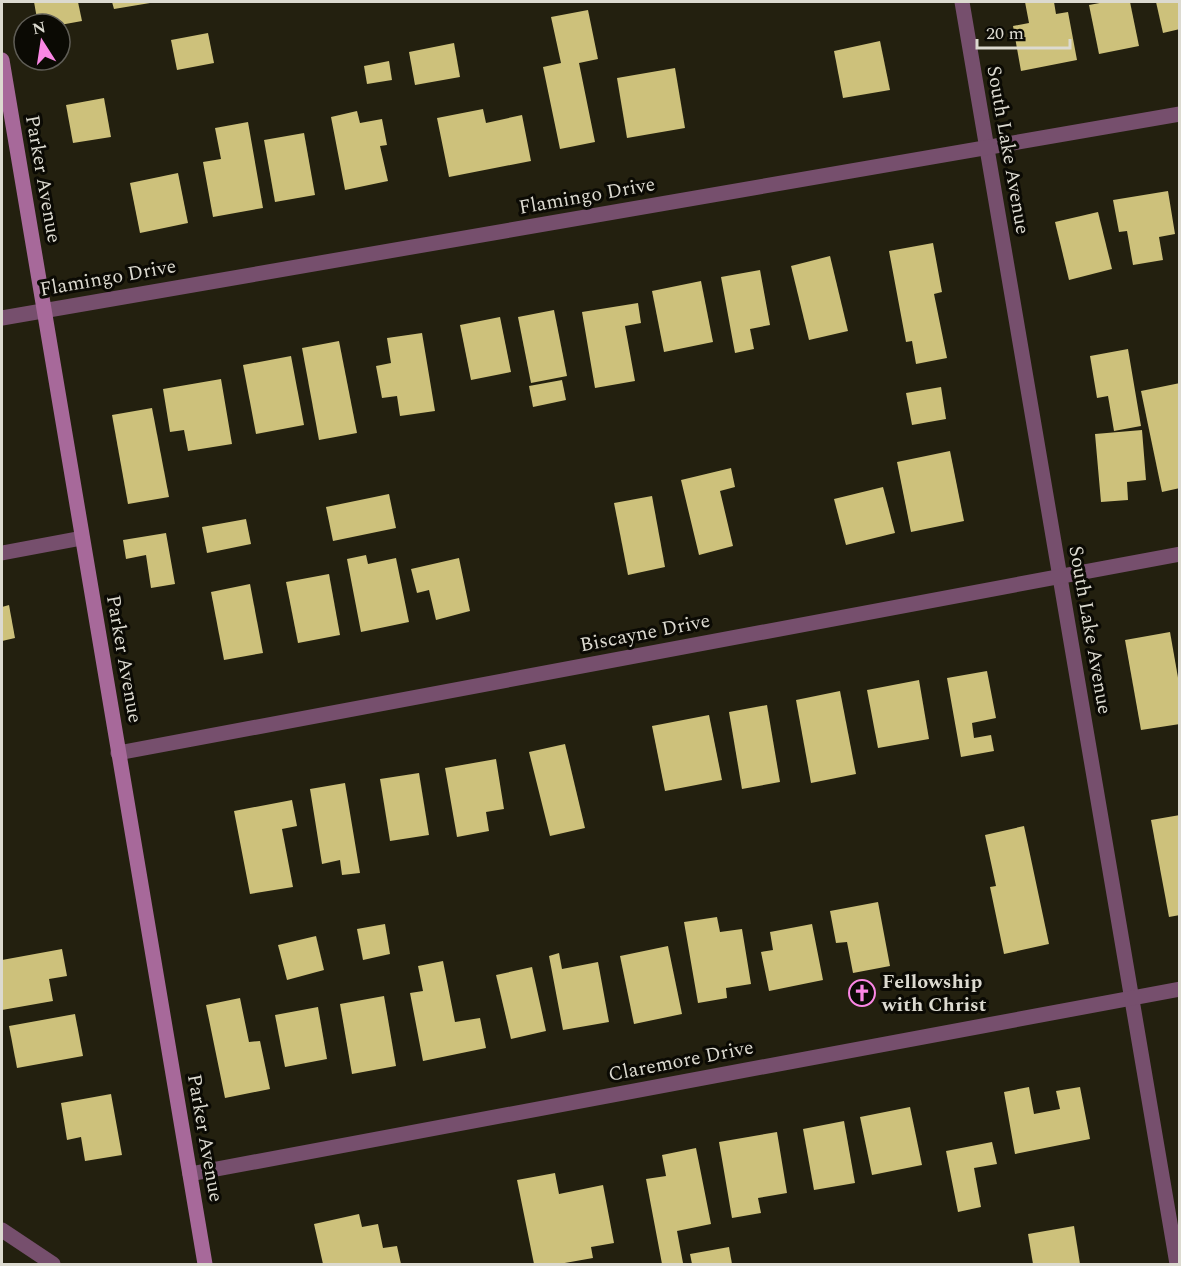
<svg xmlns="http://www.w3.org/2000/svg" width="1181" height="1266" font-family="Spectral,serif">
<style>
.building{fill:#cdc17b}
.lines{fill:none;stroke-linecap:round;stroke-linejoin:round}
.lane{stroke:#764f6d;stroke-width:15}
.street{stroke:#764f6d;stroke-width:15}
.secondary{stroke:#a7699a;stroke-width:15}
.labels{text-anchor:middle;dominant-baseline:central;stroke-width:6;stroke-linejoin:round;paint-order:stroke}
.street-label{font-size:20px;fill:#dcdad0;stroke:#0b0a04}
.poi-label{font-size:20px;font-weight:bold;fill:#dcdad0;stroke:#0b0a04;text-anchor:start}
</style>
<rect width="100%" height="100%" fill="#23200f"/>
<g class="building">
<polygon points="34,2 78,2 82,21 60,25 38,24"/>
<polygon points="112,2 150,2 150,3 114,9"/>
<polygon points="1025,2 1054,2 1056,14 1068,12 1077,60 1021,71 1013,26 1029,23"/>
<polygon points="1105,2 1130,2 1139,46 1099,54 1089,5"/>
<polygon points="1156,2 1180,2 1180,29 1163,33"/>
<polygon points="588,10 598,59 579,63 595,142 560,149 543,67 561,63 551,17"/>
<polygon points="208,33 214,63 177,70 171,40"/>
<polygon points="880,41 890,90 843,98 834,51"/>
<polygon points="454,43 460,77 415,85 409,52"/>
<polygon points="389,61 392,80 367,84 364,66"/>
<polygon points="675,68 685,128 627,138 617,78"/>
<polygon points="104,98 111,137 73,143 66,105"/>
<polygon points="483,109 486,123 522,115 531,161 449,177 437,118"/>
<polygon points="357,111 360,123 382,119 387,145 380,146 388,181 345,190 331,117"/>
<polygon points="248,122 263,208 213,217 203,162 221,159 215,128"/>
<polygon points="304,133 315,195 275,202 264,140"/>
<polygon points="178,173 188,223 140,233 130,183"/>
<polygon points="1168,191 1175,234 1159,237 1163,260 1133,265 1127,231 1119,232 1113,200"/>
<polygon points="1098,212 1112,269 1069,280 1055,222"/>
<polygon points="933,243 942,292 934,294 947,358 916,364 912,341 906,342 889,251"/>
<polygon points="830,256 848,331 809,340 791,266"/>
<polygon points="760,270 770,325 750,329 754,349 735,353 721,277"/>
<polygon points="701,281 713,342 664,352 652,291"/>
<polygon points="638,303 641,323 625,326 635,381 595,388 582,312"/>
<polygon points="554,310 567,376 531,383 518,317"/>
<polygon points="500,317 511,372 471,380 460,325"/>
<polygon points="422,333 435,411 400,416 397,396 382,398 376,366 391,363 387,338"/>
<polygon points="339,341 357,433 319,440 302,348"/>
<polygon points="1128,349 1141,426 1114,431 1108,396 1097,398 1090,356"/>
<polygon points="291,356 304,425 256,434 243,365"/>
<polygon points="221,379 232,444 188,451 184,430 170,432 163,389"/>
<polygon points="562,380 566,400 533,407 529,386"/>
<polygon points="1180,383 1180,488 1162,492 1141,391"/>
<polygon points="941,387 946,419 912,425 906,393"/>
<polygon points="152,408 169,497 128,504 112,415"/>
<polygon points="1142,430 1146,480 1127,482 1128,500 1101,502 1095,434"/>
<polygon points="950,451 964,521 911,532 897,462"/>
<polygon points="731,468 735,487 720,491 733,546 699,555 681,480"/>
<polygon points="883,487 895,533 846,545 834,499"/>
<polygon points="389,494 396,528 333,541 326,507"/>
<polygon points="652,496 665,567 628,575 614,503"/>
<polygon points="246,519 251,544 207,553 202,527"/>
<polygon points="166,533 175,584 151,588 146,555 126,559 123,540"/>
<polygon points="366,555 368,564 396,558 409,622 361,632 347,559"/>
<polygon points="459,558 470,611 436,620 429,590 417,593 411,569"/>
<polygon points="329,574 340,635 298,643 286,582"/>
<polygon points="250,584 263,653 224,660 211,592"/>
<polygon points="9,605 15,638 2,641 2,607"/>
<polygon points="1170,632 1180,689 1180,724 1141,730 1125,640"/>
<polygon points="987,671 996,718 972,723 974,738 991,735 994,751 961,757 947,678"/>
<polygon points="919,680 929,739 878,748 867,690"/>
<polygon points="840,691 856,774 811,783 796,700"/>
<polygon points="767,705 780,782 742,789 729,712"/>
<polygon points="709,715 722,780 665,791 652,726"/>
<polygon points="565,744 585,828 550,836 529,752"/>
<polygon points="496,759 504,809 486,812 489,831 457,837 445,768"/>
<polygon points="419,773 429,835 390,841 380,779"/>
<polygon points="345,783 360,873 342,875 340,860 322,864 310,789"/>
<polygon points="292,800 297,826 282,829 293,887 250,894 234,811"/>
<polygon points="1180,815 1180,915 1169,917 1151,820"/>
<polygon points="1024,826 1049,944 1004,954 990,887 996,886 985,835"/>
<polygon points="878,902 890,966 853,973 847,942 836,943 830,911"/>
<polygon points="717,917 720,932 742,929 751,984 726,988 727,998 698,1003 684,922"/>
<polygon points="385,924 390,954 363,960 357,929"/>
<polygon points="812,924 823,980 769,991 761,952 773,950 770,932"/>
<polygon points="316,936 324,970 287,980 278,945"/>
<polygon points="668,946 682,1014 634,1024 620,956"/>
<polygon points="62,949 67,976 49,979 53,1001 2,1010 2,960"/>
<polygon points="559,953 562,969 598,962 609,1022 563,1030 549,956"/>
<polygon points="443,961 455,1022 480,1018 486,1048 423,1061 410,993 423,991 418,966"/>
<polygon points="532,967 546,1031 511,1039 496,975"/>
<polygon points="384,996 396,1066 352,1074 340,1004"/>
<polygon points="240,998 249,1042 260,1041 270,1089 225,1098 206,1005"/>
<polygon points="318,1007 327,1059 285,1067 275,1015"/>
<polygon points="75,1014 83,1056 17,1068 9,1026"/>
<polygon points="1029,1087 1034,1114 1060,1109 1056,1091 1080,1087 1090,1139 1015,1154 1004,1092"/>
<polygon points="111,1094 122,1155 85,1161 81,1137 67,1140 61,1103"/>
<polygon points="910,1107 922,1165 872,1175 860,1117"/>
<polygon points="844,1121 855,1183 814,1190 803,1129"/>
<polygon points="777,1132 787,1193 758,1198 761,1213 732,1218 719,1142"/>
<polygon points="992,1142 997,1164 974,1168 981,1207 958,1212 946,1151"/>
<polygon points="696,1148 711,1224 677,1231 683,1263 662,1264 646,1179 666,1176 662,1155"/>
<polygon points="555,1173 559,1194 603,1185 614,1243 591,1247 593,1258 559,1264 534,1264 517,1180"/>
<polygon points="359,1214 362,1227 378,1224 383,1248 397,1246 401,1264 323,1264 314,1224"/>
<polygon points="1074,1226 1080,1264 1033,1264 1028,1234"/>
<polygon points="729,1247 732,1264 692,1264 690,1254"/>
</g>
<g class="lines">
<polyline class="lane" points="2,553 82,538"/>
<g class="street">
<polyline points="962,2 1177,1264"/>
<polyline points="2,318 1180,114"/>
<polyline points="118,753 1180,554"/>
<polyline points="190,1174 1180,989"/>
<polyline points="2,1230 53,1264"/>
</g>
<polyline class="secondary" points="2,60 205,1264"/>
</g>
<defs>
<symbol id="church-ring" viewBox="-11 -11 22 22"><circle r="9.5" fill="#0b0a04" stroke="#fb87e5" stroke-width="1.5"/><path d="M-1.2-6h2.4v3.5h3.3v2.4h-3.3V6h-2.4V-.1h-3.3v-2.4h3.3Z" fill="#fb87e5"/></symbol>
</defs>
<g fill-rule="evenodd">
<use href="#church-ring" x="847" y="978" width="30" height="30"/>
</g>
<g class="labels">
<g class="street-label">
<text transform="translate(1008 150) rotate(80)">South Lake Avenue</text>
<text transform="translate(43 179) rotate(80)">Parker Avenue</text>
<text transform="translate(587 196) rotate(-10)">Flamingo Drive</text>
<text transform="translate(108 278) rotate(-10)">Flamingo Drive</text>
<text transform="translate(1090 630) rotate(80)">South Lake Avenue</text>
<text transform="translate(645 633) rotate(-11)">Biscayne Drive</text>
<text transform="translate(124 659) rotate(80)">Parker Avenue</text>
<text transform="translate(681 1061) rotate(-11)">Claremore Drive</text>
<text transform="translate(205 1138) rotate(80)">Parker Avenue</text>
</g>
<g class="poi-label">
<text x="882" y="982">Fellowship<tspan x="882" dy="23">with Christ</tspan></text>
</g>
</g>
<rect width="1181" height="1266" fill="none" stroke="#dcdad0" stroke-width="6"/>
<g transform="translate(42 42) rotate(348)"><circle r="28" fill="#0b0a04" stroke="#5f5d56" stroke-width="1.5"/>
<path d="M0-4.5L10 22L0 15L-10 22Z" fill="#fb87e5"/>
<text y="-9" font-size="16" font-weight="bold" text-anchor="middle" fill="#dcdad0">N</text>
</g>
<path d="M977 39v9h93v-9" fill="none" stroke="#dcdad0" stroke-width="3"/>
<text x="986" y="39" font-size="18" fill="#dcdad0" stroke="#0b0a04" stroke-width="4.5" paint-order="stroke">20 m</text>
</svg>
